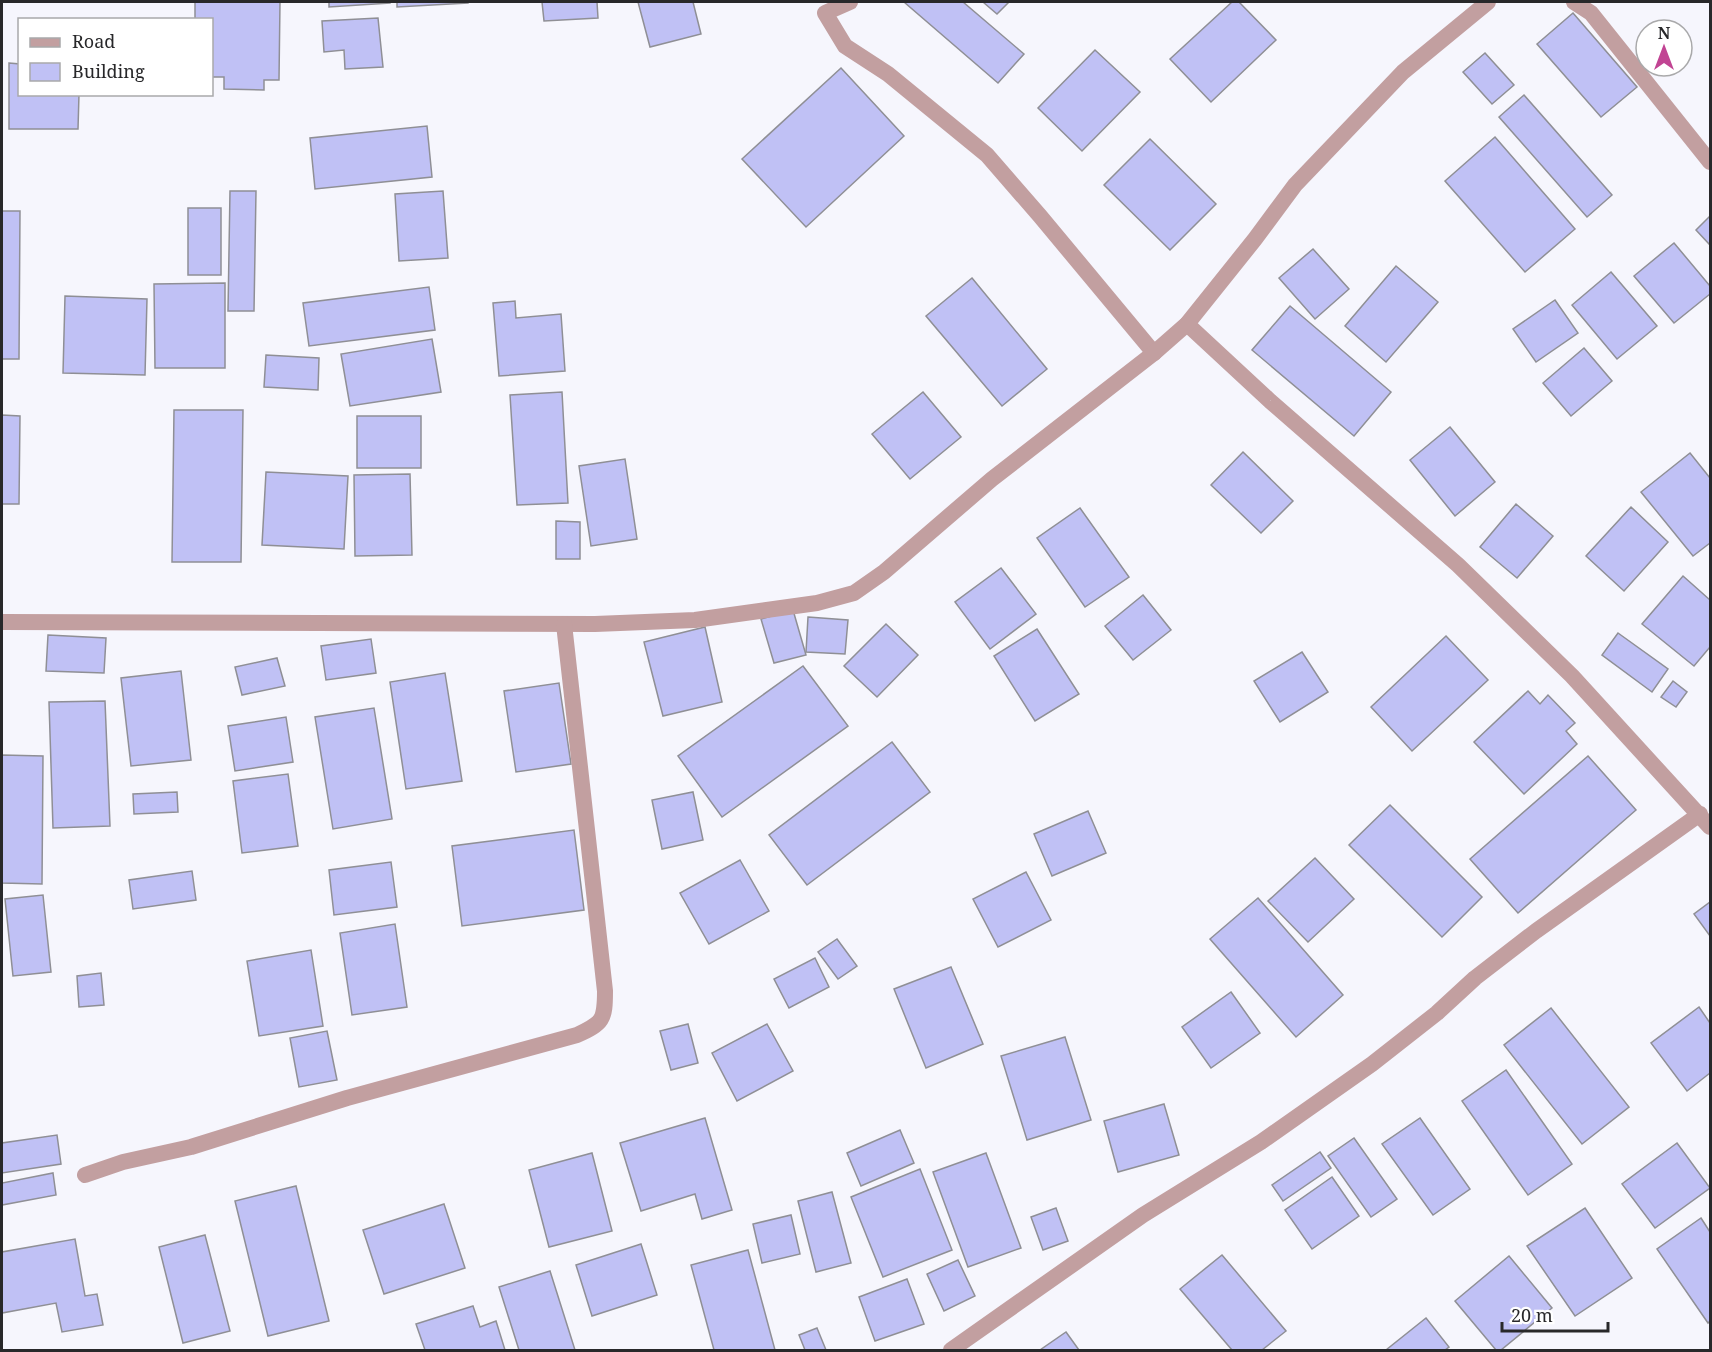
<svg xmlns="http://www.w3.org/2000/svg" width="1712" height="1352" font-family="'Noto Serif',serif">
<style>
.building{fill:#c0c1f5;stroke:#8f8f95;stroke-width:1.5}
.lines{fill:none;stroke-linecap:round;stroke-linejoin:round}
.minor{stroke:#c29fa0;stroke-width:16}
</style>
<rect width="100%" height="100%" fill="#f6f6fd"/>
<g class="building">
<polygon points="195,2 280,2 279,80 264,80 264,90 224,89 224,77 212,77 212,20 195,20"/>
<polygon points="329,2 390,2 390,3 329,7"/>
<polygon points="397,2 468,2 468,3 397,7"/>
<polygon points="542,2 597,2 598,18 544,21"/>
<polygon points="638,2 693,2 701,34 650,47"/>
<polygon points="904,2 963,2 1024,54 998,83"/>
<polygon points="983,2 1009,2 997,14"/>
<polygon points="1232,2 1239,2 1276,40 1211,102 1170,59"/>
<polygon points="1573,13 1637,87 1601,117 1537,44"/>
<polygon points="378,18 383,67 345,69 344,50 324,52 322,21"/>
<polygon points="1095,50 1140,92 1082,151 1038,108"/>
<polygon points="1485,53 1514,85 1492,104 1463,72"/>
<polygon points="9,63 20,64 20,94 79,94 78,129 9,129"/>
<polygon points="841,68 904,136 806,227 742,159"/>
<polygon points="1524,95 1612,195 1587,217 1499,117"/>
<polygon points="427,126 432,177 315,189 310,138"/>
<polygon points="1495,137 1575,229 1525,272 1445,181"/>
<polygon points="1150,139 1216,204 1170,250 1104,185"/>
<polygon points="230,191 256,191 254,311 228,311"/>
<polygon points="443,191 448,258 399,261 395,194"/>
<rect x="188" y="208" width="33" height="67"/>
<polygon points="2,211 20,211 19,359 2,359"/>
<polygon points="1710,216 1710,245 1696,230"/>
<polygon points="1674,243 1710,286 1710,294 1674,323 1634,276"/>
<polygon points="1313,249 1349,289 1315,319 1279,278"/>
<polygon points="1396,266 1438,302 1386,362 1345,326"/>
<polygon points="1611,272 1657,326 1617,359 1572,305"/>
<polygon points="972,278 1047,369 1002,406 926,316"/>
<polygon points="225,283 225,368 155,368 154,284"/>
<polygon points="429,287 435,330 309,346 303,303"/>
<polygon points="65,296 147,299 145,375 63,373"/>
<polygon points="1555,300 1578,333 1536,362 1513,329"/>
<polygon points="515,301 516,318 561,314 565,371 499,376 493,303"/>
<polygon points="1290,306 1391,392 1354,436 1252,350"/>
<polygon points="432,339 441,392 350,406 341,354"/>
<polygon points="1584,348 1612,381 1571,416 1543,383"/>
<polygon points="266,355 319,358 318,390 264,387"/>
<polygon points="562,392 568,503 517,505 510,395"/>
<polygon points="923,392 961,437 910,479 872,434"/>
<polygon points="174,410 243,410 241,562 172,562"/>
<polygon points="2,415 20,416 19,504 2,504"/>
<rect x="357" y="416" width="64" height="52"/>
<polygon points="1450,427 1495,482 1455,516 1410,460"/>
<polygon points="1243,452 1293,501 1261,533 1211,485"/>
<polygon points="1690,453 1710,478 1710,543 1693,556 1641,492"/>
<polygon points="625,459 637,539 591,546 579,466"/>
<polygon points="266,472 348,476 344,549 262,545"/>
<polygon points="410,474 412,555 355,556 354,475"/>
<polygon points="1516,504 1553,536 1517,578 1480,547"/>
<polygon points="1631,507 1668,542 1624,591 1586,556"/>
<polygon points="1080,508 1129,577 1085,607 1037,538"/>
<polygon points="556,521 580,522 580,559 556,559"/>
<polygon points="1001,568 1036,614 990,649 955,602"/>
<polygon points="1683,576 1710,600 1710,647 1694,666 1642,624"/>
<polygon points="1143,595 1171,630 1133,660 1105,626"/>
<polygon points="793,610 806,655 774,663 761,619"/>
<polygon points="808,617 848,620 845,654 806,652"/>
<polygon points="886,624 918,655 877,697 844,666"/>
<polygon points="705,627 722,702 663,716 644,642"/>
<polygon points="1037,629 1079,694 1035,721 994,656"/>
<polygon points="1618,633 1668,669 1652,692 1602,655"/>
<polygon points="48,635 106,638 104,673 46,671"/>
<polygon points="1446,636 1488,680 1412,751 1371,707"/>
<polygon points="371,639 376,673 326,680 321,646"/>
<polygon points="1302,652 1328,692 1280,722 1254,681"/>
<polygon points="277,658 285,686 242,695 235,667"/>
<polygon points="803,666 848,726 722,817 678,756"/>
<polygon points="181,671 191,760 131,766 121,678"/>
<polygon points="445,673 462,781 406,789 390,682"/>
<polygon points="1673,681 1687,692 1676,707 1661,697"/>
<polygon points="559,683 571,764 516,772 504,691"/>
<polygon points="1528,691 1540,704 1548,695 1575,723 1566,731 1577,744 1524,794 1474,742"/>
<polygon points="105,701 110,826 53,828 49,702"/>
<polygon points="374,708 392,819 333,829 315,717"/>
<polygon points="286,717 293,762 235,771 228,726"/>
<polygon points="892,742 930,792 807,885 769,835"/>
<polygon points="2,755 43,756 42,884 2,883"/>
<polygon points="1588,756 1636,810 1518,913 1470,859"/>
<polygon points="288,774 298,846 242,853 233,781"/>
<polygon points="177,792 178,812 134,814 133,794"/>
<polygon points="693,792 703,840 662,849 652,800"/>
<polygon points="1390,805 1482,897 1442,937 1349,845"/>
<polygon points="1088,811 1106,853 1052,876 1034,834"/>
<polygon points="574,830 584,910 462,926 452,846"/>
<polygon points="1315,858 1354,899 1308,942 1268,901"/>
<polygon points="740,860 769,911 709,944 680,893"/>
<polygon points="391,862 397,907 334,915 329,870"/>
<polygon points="192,871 196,900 133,909 129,880"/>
<polygon points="1026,872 1051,920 998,947 973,899"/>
<polygon points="43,895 51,972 13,976 5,899"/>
<polygon points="1258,898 1343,995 1296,1037 1210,939"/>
<polygon points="1710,902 1710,936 1694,914"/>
<polygon points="395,924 407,1007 352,1015 340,933"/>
<polygon points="837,939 857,966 838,979 818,952"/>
<polygon points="311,950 323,1026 259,1036 247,961"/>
<polygon points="815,958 829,987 789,1008 774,979"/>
<polygon points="951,967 983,1044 926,1068 894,989"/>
<polygon points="101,973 104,1005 79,1007 77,976"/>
<polygon points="1231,992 1260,1033 1211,1068 1182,1027"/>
<polygon points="1699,1007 1710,1023 1710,1073 1687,1091 1651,1043"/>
<polygon points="1551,1008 1629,1107 1582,1144 1504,1045"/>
<polygon points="688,1024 698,1063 671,1070 660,1031"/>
<polygon points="767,1024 793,1071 737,1101 712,1053"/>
<polygon points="327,1031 337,1080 299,1087 290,1038"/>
<polygon points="1065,1037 1091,1120 1027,1140 1001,1056"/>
<polygon points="1506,1070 1572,1164 1528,1195 1462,1101"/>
<polygon points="1164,1104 1179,1155 1118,1172 1104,1121"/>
<polygon points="705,1118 732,1210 702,1219 695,1194 641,1211 620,1143"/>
<polygon points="1420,1118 1470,1189 1433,1215 1382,1144"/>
<polygon points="900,1130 914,1163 861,1186 847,1153"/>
<polygon points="57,1135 61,1164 2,1173 2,1143"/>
<polygon points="1354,1138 1397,1199 1371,1217 1328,1156"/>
<polygon points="1677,1143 1710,1188 1655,1228 1622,1184"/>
<polygon points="1320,1152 1331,1168 1283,1201 1272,1185"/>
<polygon points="592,1153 612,1231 549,1247 529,1170"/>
<polygon points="986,1153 1021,1248 968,1267 933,1172"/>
<polygon points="920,1169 952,1250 883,1277 851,1197"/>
<polygon points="53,1173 56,1195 2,1205 2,1183"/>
<polygon points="1332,1177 1359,1216 1312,1249 1285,1210"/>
<polygon points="296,1186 329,1321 268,1336 235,1201"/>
<polygon points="832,1192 851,1263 816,1272 798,1201"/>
<polygon points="444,1204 465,1268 384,1294 363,1230"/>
<polygon points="1056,1208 1068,1241 1043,1250 1031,1217"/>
<polygon points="1585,1208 1632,1278 1575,1316 1527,1246"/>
<polygon points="791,1215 800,1254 762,1263 753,1224"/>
<polygon points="1701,1218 1710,1232 1710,1321 1708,1323 1657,1249"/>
<polygon points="205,1235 230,1331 183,1343 159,1247"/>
<polygon points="75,1239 85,1296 97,1294 103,1325 62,1332 56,1303 2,1313 2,1252"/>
<polygon points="641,1244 657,1295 592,1316 576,1265"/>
<polygon points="748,1250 775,1350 714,1350 691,1265"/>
<polygon points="1222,1255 1286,1331 1262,1350 1232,1350 1180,1289"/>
<polygon points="1509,1256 1552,1308 1501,1350 1496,1350 1455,1301"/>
<polygon points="958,1260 975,1296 944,1311 927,1274"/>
<polygon points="550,1271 575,1350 519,1350 499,1287"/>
<polygon points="907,1279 924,1324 875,1341 859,1297"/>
<polygon points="473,1306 480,1327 496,1321 505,1350 425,1350 416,1324"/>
<polygon points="1426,1318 1449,1347 1445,1350 1386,1350"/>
<polygon points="817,1328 826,1350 805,1350 799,1335"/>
<polygon points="1066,1332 1079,1350 1040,1350"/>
</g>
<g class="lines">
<g class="minor">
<polyline points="850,2 825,13 845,46 888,74 987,155 1040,216 1154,353"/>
<polyline points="1574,2 1591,13 1710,162"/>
<polyline points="1187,324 1270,401 1458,565 1572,676 1710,827"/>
<polyline points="2,622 595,624 695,620 817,603 854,593 884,572 992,479 1154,353 1187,324 1255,239 1295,185 1403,72 1488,2"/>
<path d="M85,1175L123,1162L191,1147L347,1098L577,1035C603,1023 605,1020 605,991L564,624"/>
<polyline points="951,1350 1143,1215 1261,1142 1372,1064 1437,1013 1475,978 1536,931 1700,814"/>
</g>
</g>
<rect width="1712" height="1352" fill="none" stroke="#28282a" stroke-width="6"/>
<rect x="18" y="18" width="195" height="78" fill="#ffffff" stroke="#a9a9aa" stroke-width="1.5"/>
<rect x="30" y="38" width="30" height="9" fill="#c29fa0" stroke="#a9a9aa" stroke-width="1.5"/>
<text x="72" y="48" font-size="18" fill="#28282a">Road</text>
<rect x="30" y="63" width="30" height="18" fill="#c0c1f5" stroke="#a9a9aa" stroke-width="1.5"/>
<text x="72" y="78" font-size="18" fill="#28282a">Building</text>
<g transform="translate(1664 48)"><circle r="28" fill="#ffffff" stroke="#a9a9aa" stroke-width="1.5"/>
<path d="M0-4.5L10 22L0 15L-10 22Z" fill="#c14493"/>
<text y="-9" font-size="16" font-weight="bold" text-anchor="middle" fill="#28282a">N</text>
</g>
<path d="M1502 1322v9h106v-9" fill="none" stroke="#28282a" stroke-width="3"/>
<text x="1511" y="1322" font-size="18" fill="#28282a" stroke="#ffffff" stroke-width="4.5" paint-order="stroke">20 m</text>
</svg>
